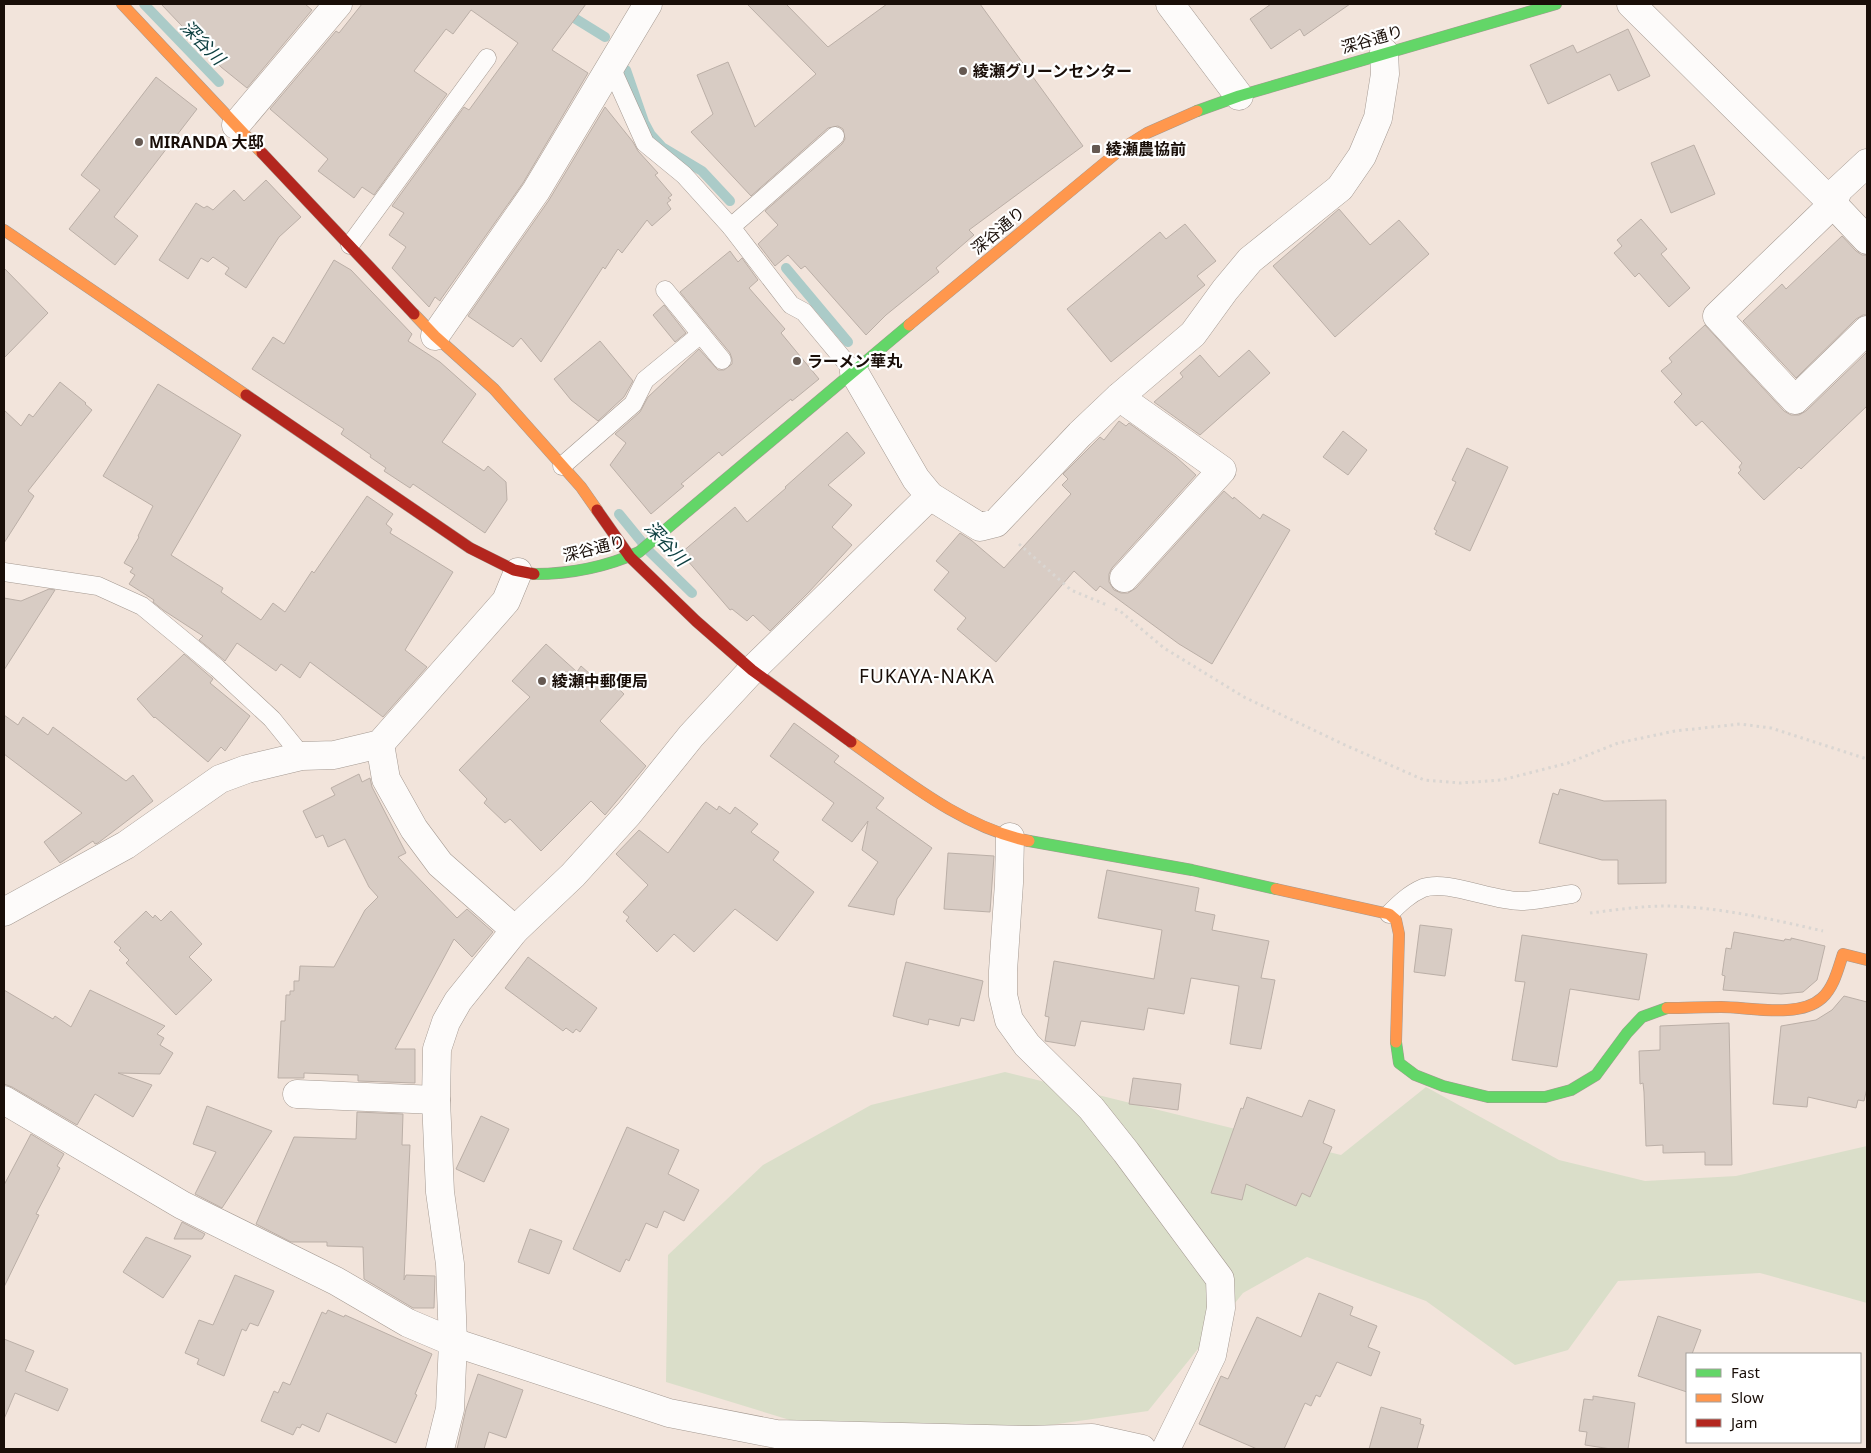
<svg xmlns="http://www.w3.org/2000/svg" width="1871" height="1453" font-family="'Noto Sans','Noto Sans JP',sans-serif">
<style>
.green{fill:#dadec9}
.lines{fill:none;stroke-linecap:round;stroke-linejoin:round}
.stream{stroke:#abcbc8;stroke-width:10}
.building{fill:#d8ccc4;stroke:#bbafa7}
.lane-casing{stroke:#a49991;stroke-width:19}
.street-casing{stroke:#a49991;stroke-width:29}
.fast-casing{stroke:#a49991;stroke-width:12}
.slow-casing{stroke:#a49991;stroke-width:12}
.jam-casing{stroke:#a49991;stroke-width:12}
.path{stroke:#dad6d2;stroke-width:3;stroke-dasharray:2.5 4;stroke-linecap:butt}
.lane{stroke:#fdfbfa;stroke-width:18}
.street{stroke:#fdfbfa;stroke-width:28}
.fast{stroke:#63d668;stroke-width:11}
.slow{stroke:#ff974d;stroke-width:11}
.jam{stroke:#b3261e;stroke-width:11}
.poi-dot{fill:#655952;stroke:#fff;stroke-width:2}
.labels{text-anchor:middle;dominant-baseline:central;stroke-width:4.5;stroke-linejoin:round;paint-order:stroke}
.street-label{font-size:16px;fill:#190e08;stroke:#fff}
.poi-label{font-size:16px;font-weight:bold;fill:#190e08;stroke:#fff;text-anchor:start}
.water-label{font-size:18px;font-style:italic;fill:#0c3e3f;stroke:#fff}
.quarter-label{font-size:19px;letter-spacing:1px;fill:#190e08;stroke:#fff}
</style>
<rect width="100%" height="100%" fill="#f2e4db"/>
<polygon class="green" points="1005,1072 1341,1155 1426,1087 1559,1160 1645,1181 1736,1176 1867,1146 1867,1303 1760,1273 1618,1281 1568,1350 1515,1365 1426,1301 1307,1257 1243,1293 1148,1411 975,1436 803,1424 666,1382 668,1255 763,1165 871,1105"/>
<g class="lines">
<g class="stream">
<polyline points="144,4 219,82"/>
<polyline points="558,4 571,16 605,37"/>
<polyline points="626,70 644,122 651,135 662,147 702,171 730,201"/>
<polyline points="786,268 848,342"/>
<polyline points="619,514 650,552 692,593"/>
</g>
</g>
<g class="building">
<polygon points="161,4 305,4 312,10 247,88 221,67"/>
<polygon points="362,4 586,4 552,50 588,73 523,183 441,299 440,301 435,297 429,307 392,268 406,247 389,235 404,213 392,206 464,107 469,110 518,43 471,10 453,34 446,29 414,71 447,94 374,195 362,187 354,198 318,171 328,159 270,109 336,31 339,33"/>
<polygon points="747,4 786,4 828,47 887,4 980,4 1083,146 969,230 974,235 936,268 939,272 886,315 866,335 805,266 801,269 788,255 775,266 758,244 778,225 765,211 842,144 845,139 843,129 838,126 828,128 751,196 691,132 713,114 697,75 728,62 755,127 816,74"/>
<polygon points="1271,4 1350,4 1304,36 1300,29 1271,49 1250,19"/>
<polygon points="1628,29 1650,76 1618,91 1610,74 1548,104 1530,65 1573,45 1577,53"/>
<polygon points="156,77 197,109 114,217 138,236 115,265 69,229 100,190 81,175"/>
<polygon points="605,107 633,142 638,151 658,173 655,175 672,195 668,198 671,200 667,203 671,209 652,226 647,220 622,253 618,249 605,269 603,267 541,362 521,338 513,347 468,316 549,200"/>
<polygon points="1694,145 1715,194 1671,213 1651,163"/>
<polygon points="266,180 301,217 279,237 246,288 225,274 229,268 213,257 208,262 201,258 188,279 159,260 196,203 204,208 207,206 213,210 234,190 244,201"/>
<polygon points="1339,209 1370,245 1399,220 1429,254 1335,337 1273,266"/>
<polygon points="1641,219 1667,249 1661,254 1690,288 1669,307 1639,273 1635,277 1614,253 1622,246 1617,240"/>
<polygon points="1185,224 1216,261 1197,276 1205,285 1111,362 1067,309 1160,232 1166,239"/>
<polygon points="1842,236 1856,251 1862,255 1867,255 1867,315 1863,315 1856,319 1796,378 1743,321 1782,284 1786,289"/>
<polygon points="730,251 738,262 742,258 758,280 749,288 785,329 781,333 819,379 792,401 791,399 722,456 719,452 681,484 684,486 651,514 610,465 626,443 615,434 640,412 648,397 699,349 718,370 724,370 732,364 732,359 730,353 680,292"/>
<polygon points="334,260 351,270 412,334 408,341 440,362 476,394 442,442 484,471 488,466 506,482 507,500 485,533 413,484 410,488 384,471 386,468 370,457 371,455 341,434 344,429 252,369 273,337 284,344"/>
<polygon points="4,268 48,313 4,358"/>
<polygon points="664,305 686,333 675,342 653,315"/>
<polygon points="1705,325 1784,411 1791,415 1799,415 1806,411 1867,352 1867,406 1801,469 1799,467 1764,500 1738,473 1741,470 1739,467 1742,463 1702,421 1696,426 1674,402 1682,394 1661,371 1672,362 1669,358"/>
<polygon points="600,341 633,381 624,397 598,421 571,400 554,379"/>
<polygon points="1249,350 1270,373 1200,435 1154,402 1183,377 1180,373 1200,355 1219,377"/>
<polygon points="60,382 86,403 85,404 92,410 28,491 34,496 4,543 4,410 21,426 29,414 33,417"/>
<polygon points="158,384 241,435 171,555 223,588 221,592 261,620 273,603 285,612 312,571 314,573 367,496 393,514 386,524 392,529 390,533 453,572 405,650 427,667 383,717 310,662 300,678 281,664 276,671 237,643 225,661 199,640 203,636 163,610 153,602 154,600 129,584 135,575 130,572 133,568 124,563 139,537 138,536 153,506 103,476"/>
<polygon points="1119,421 1126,426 1129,423 1176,457 1196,475 1112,568 1109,574 1109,582 1114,590 1121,593 1128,593 1136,588 1224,491 1233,499 1234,497 1260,519 1263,514 1290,530 1212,664 1179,644 1100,586 1096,591 1074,571 996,662 957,629 966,618 934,590 949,572 936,561 960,533 971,540 1004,568 1071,494 1062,485 1068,479 1063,474 1100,437 1104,440"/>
<polygon points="1343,431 1367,450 1348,475 1323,457"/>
<polygon points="847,432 865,453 828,485 852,505 832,527 852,545 809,592 770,631 753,615 747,621 732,609 730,610 681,553 735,507 747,522 786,488 785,487"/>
<polygon points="1467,448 1508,467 1470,551 1435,534 1437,531 1434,529 1456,482 1452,480"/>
<polygon points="49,589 55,590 4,670 4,598 21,601"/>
<polygon points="546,644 577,672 581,666 599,682 605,676 624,694 600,721 646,766 605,815 591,801 541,851 510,819 505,823 484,803 487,799 459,770 530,697 512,681"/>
<polygon points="184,654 213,679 210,683 250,716 225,751 221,747 208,762 155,717 154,718 137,699"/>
<polygon points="4,715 18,725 23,717 48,735 53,727 126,781 133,775 153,801 98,843 95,844 93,841 60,863 44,842 82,813 4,754"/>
<polygon points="794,723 839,756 834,762 884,798 876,808 932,848 897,899 894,915 848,906 878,862 862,850 868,821 852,842 822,820 834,803 770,756"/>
<polygon points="359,774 362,782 370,778 372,787 406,853 398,857 457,918 467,909 493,932 472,957 454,939 395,1049 415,1049 415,1083 358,1081 358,1075 304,1073 304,1078 278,1078 281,1021 285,1021 286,995 290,995 290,991 294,991 294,981 299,981 300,966 334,967 365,910 378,897 369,887 345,839 328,847 323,835 316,838 303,811 335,795 331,788"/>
<polygon points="1560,789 1604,801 1666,800 1666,883 1618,884 1618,860 1602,860 1539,843 1553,793 1558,795"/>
<polygon points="706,802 717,810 719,806 730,814 735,807 758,824 751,832 779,852 773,860 814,892 777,941 735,909 694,952 674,934 657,952 626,921 629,917 623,912 648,885 616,854 639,830 668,853"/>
<polygon points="948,853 994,856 990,912 944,909"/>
<polygon points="1107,870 1199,888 1195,911 1215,915 1212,930 1269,941 1261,978 1275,980 1261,1049 1230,1044 1239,986 1191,978 1184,1014 1148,1008 1144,1030 1081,1021 1075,1046 1045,1041 1049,1017 1045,1016 1054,961 1154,979 1162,930 1098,918"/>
<polygon points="146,911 153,918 155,915 161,921 171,911 202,944 189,957 212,980 176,1015 126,963 129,960 119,950 121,948 114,942"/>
<polygon points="1420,925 1452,929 1445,976 1414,972"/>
<polygon points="1734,932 1784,941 1785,939 1791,940 1791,938 1825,946 1817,980 1803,992 1781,994 1723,990 1725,976 1722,975 1726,948 1731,949"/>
<polygon points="1522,935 1647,954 1639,1000 1570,989 1557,1067 1512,1060 1525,982 1515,981"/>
<polygon points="528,957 597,1008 580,1032 576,1029 573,1033 566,1028 563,1031 505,988"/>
<polygon points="906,962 983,981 974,1021 961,1018 959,1026 929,1019 928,1025 893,1016"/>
<polygon points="4,990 53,1019 55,1016 71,1027 90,990 165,1026 157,1034 164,1038 160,1045 173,1053 160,1074 118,1073 152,1085 133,1117 95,1094 77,1125 12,1087 4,1084"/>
<polygon points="1844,996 1867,1002 1867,1088 1864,1101 1858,1100 1856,1108 1808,1097 1807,1107 1773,1104 1781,1026 1816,1020 1832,1010"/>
<polygon points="1729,1023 1732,1165 1705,1165 1705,1152 1663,1153 1663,1145 1646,1146 1644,1092 1643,1083 1640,1084 1639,1051 1660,1050 1660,1026"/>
<polygon points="1133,1078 1181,1084 1178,1110 1129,1104"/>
<polygon points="1247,1097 1302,1117 1309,1100 1335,1110 1323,1143 1332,1147 1310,1197 1302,1193 1296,1206 1246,1184 1242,1200 1211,1193 1241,1108 1243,1109"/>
<polygon points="207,1106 272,1131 222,1208 195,1194 216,1152 193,1144"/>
<polygon points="357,1112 403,1114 402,1145 410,1145 404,1280 406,1275 435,1276 434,1308 413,1308 364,1279 363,1247 327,1246 327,1242 291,1242 256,1224 294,1137 356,1139"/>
<polygon points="481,1116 509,1129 484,1182 456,1169"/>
<polygon points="627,1127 679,1150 668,1174 699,1190 684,1221 664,1211 657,1228 646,1223 629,1261 626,1259 620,1272 573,1249"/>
<polygon points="31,1134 64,1154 57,1166 60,1168 36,1214 39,1215 4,1287 4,1185"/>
<polygon points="182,1222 205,1234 202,1239 174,1239"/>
<polygon points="530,1229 562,1241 549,1274 518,1262"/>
<polygon points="146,1237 191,1256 163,1298 123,1272"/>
<polygon points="235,1275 274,1291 258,1326 250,1323 246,1331 242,1329 224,1376 197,1364 199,1359 185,1353 199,1320 213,1325"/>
<polygon points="1319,1293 1353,1307 1350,1315 1377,1326 1368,1347 1380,1352 1371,1376 1337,1362 1320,1397 1316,1395 1311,1406 1305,1403 1284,1449 1257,1449 1199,1424 1221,1376 1228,1379 1257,1317 1301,1337"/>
<polygon points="328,1310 344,1317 345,1315 432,1354 415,1394 417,1395 396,1443 327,1413 319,1432 302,1424 300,1428 297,1427 293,1435 261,1421 274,1391 278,1393 283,1382 290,1385 322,1312 326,1314"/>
<polygon points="1658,1316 1701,1330 1692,1354 1687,1354 1687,1392 1638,1376"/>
<polygon points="4,1339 34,1351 25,1371 68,1389 58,1411 15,1393 4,1419"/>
<polygon points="478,1374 523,1390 506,1438 489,1432 484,1449 457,1449 466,1409"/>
<polygon points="1593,1396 1635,1403 1628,1449 1611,1449 1585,1445 1587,1432 1579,1431 1584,1399 1593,1400"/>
<polygon points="1381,1407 1421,1419 1420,1424 1424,1425 1417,1449 1369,1449"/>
</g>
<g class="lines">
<defs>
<g id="lane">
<polyline points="611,67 645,143 684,175 731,227 791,305 804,312 854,372"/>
<polyline points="731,227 835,136"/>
<polyline points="350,245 487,58"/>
<polyline points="665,290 722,360"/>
<polyline points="562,466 633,404 645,380 701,334"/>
<polyline points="4,572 98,586 142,606 217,668 272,719 302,756"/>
<path d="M1389,914C1399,904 1409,894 1423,888C1447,879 1494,902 1522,901C1538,901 1555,896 1572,894"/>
</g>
<g id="street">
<polyline points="1170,4 1239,96"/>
<polyline points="1631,4 1833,204 1867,240"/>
<polyline points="236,125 338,4"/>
<polyline points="1867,163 1838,190 1833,204 1717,316 1795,400 1867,330"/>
<polyline points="435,336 536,191 648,4"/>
<polyline points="854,372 916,479 930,496 980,527 996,523 1080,434 1119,397 1193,334 1225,290 1250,260 1340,188 1362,156 1378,118 1385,74 1384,52"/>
<polyline points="1119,397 1222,470 1124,578"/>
<polyline points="380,744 386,779 414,829 440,864 515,930"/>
<polyline points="1010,837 1009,883 1003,971 1003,995 1009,1020 1027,1045 1091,1108 1126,1152 1220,1279 1221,1308 1212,1355 1166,1449"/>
<polyline points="4,912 126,845 220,779 247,769 302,756 334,755 380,744 506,601 518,572"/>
<polyline points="297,1094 436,1100"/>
<polyline points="4,1100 182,1205 336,1281 408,1323 453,1342 669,1413 776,1434 1029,1440 1092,1438 1142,1449"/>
<polyline points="440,1449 450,1409 453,1342 450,1264 440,1192 436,1100 437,1049 446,1022 458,1001 515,930 573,875 629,813 691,736 752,670 930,496"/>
</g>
<g id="fast">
<polyline points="1197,111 1239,96 1556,4"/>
<path d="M534,574C571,574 606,567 639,552L909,325"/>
<polyline points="1029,841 1192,870 1276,889"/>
<polyline points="1396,1042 1399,1063 1415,1075 1443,1086 1488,1097 1545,1097 1571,1090 1596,1075 1627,1033 1642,1017 1667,1008"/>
</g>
<g id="slow">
<polyline points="122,4 262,153"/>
<polyline points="4,230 246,395"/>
<polyline points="414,314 435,336 494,389 581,487 597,510"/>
<polyline points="909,325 1120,150 1147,133 1197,111"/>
<path d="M851,742C905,780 963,828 1029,841"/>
<polyline points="1276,889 1389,914 1396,920 1399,934 1396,1042"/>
<path d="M1667,1008C1685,1008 1703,1007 1721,1007C1749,1007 1799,1019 1822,998C1834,987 1838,969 1843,954L1867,960"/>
</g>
<g id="jam">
<polyline points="262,153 414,314"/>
<polyline points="246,395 470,548 514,570 534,574"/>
<polyline points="597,510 630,557 696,621 752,670 851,742"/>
</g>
</defs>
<use href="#lane" class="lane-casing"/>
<use href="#street" class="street-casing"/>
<use href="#fast" class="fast-casing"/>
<use href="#slow" class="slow-casing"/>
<use href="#jam" class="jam-casing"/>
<g class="path">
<polyline points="1019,544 1071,590 1107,605"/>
<polyline points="1115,609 1120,611 1164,648 1244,697 1345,745 1424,780 1460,783 1502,780 1568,763 1618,743 1675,731 1740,724 1771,728 1867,759"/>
<path d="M1590,913C1615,910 1641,906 1666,906C1719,907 1771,919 1823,931"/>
</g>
<use href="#lane" class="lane"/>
<use href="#street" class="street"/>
<use href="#fast" class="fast"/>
<use href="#slow" class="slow"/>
<use href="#jam" class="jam"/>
</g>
<g class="poi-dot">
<circle cx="963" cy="71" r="5"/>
<circle cx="139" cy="142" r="5"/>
<rect x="1091" y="144" width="10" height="10" rx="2.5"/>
<circle cx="797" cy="361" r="5"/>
<circle cx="542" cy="681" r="5"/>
</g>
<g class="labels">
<g class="street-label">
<text transform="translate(1372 39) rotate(-16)">深谷通り</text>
<text transform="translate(998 230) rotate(-40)">深谷通り</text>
<text transform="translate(594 548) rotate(-14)">深谷通り</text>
</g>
<g class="poi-label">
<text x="973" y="71">綾瀬グリーンセンター</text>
<text x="149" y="142">MIRANDA 大邸</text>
<text x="1106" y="149">綾瀬農協前</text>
<text x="807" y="361">ラーメン華丸</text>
<text x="552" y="681">綾瀬中郵便局</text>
</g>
<g class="water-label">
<text transform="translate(203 42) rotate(46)">深谷川</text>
<text transform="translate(667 543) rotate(47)">深谷川</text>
</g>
<g class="quarter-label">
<text x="927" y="676">FUKAYA-NAKA</text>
</g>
</g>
<rect width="1871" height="1453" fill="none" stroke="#190e08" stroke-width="10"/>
<rect x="1686" y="1353" width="175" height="90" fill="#ffffff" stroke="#a39f9c"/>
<rect x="1696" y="1369" width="25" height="8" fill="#63d668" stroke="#a39f9c"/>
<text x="1731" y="1378" font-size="15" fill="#190e08">Fast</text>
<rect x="1696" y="1394" width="25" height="8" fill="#ff974d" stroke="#a39f9c"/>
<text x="1731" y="1403" font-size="15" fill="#190e08">Slow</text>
<rect x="1696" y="1419" width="25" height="8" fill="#b3261e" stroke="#a39f9c"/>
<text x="1731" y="1428" font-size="15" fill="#190e08">Jam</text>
</svg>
